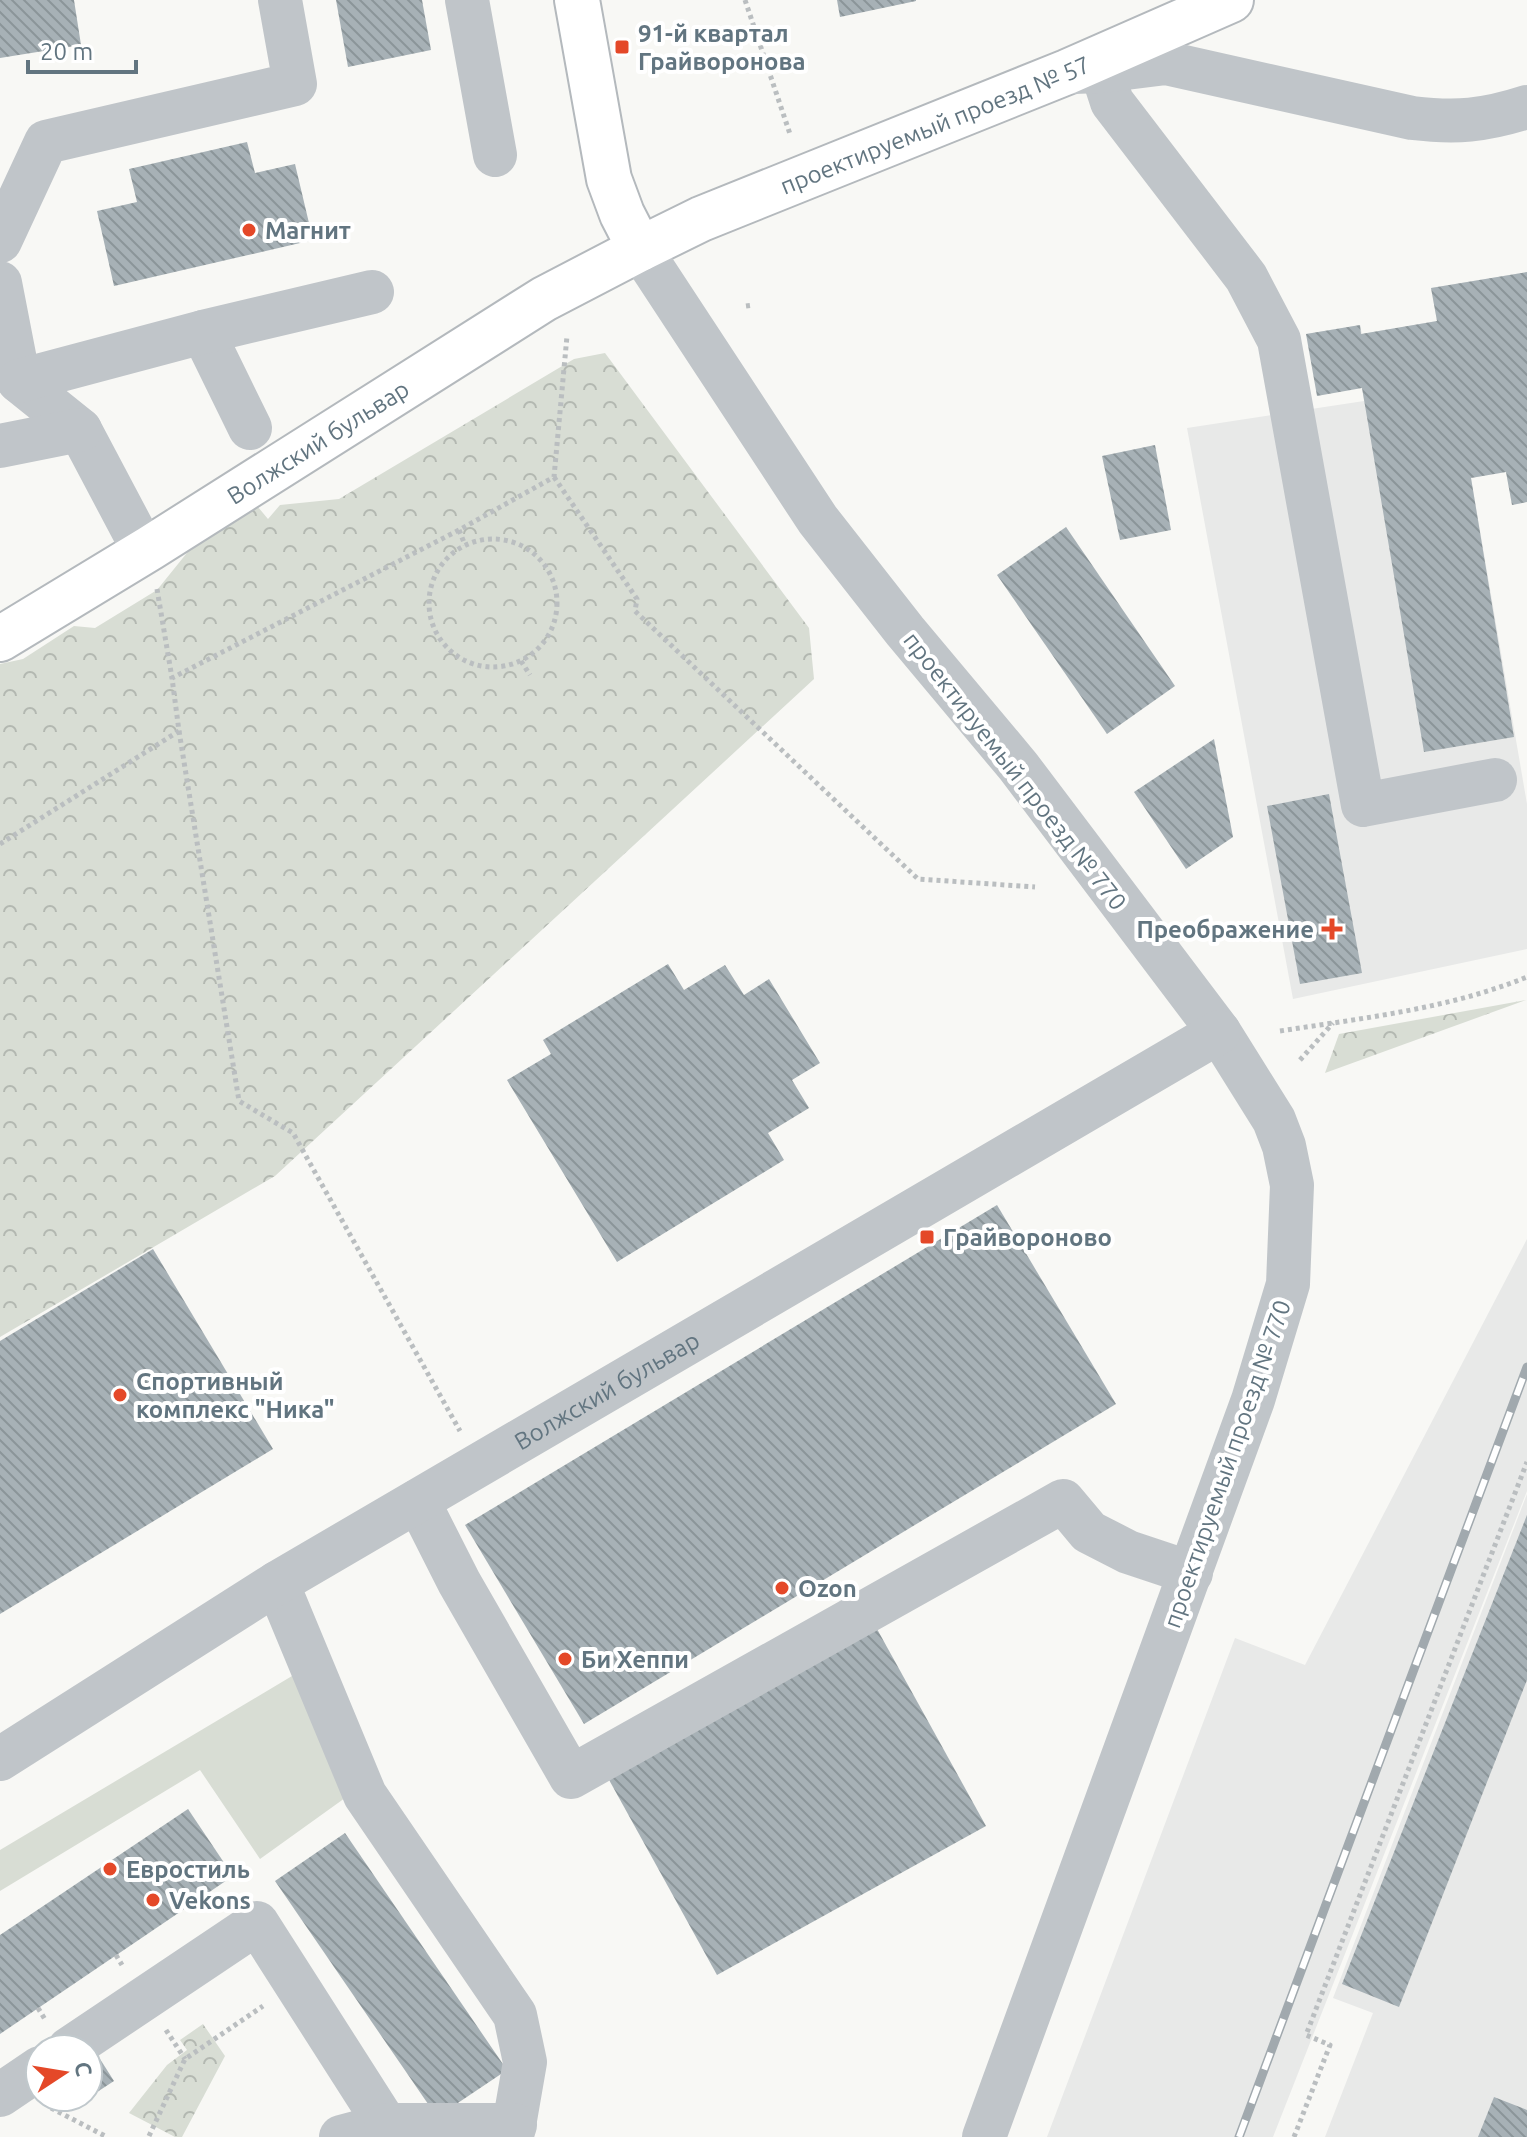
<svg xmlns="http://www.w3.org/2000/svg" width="1527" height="2137" font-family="Ubuntu,sans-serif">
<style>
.built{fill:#e8e9e8}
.grass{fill:#d8ddd4}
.forest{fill:url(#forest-crowns)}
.building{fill:url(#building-back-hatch)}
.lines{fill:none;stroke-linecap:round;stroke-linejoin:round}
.major-casing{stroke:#b4b9bd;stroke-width:48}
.path{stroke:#babec0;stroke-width:5;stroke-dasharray:4 4;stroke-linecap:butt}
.minor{stroke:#c0c5c9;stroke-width:44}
.major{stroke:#fff;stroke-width:44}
.rail-casing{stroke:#a1a9ae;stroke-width:9}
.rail{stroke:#fff;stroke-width:6;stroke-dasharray:18;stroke-linecap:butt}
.poi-dot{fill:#e44828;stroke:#fff;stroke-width:3}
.labels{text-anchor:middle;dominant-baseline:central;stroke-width:8;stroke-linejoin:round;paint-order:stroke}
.poi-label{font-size:24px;font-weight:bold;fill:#627580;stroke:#fff;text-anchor:start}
.street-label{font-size:24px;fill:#627580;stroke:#fff}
</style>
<defs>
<pattern id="forest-crowns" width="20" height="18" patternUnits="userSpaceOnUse" patternTransform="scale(2)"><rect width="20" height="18" fill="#d8ddd4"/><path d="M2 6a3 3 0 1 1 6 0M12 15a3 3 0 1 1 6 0" fill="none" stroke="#b3b8b1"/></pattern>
<pattern id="building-back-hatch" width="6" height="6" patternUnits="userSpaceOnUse" patternTransform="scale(2)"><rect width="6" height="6" fill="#a7b1b6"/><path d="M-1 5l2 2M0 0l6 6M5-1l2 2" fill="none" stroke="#8b9599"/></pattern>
</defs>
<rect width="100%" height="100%" fill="#f8f8f5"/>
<g class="built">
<polygon points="1527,272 1527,502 1512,505 1506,472 1471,478 1527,804 1527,949 1293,999 1187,428 1364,401 1362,388 1306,334 1360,325 1362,334 1437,321 1431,288"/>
<polygon points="1527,1239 1527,1491 1273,2137 1047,2137 1235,1638 1305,1665"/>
<polygon points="1527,1494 1527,2137 1325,2137 1373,2013 1333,1998"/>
</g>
<polygon class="grass" points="297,1673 345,1798 260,1859 200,1770 0,1891 0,1850"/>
<g class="forest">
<polygon points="605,353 809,628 814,679 275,1176 0,1337 0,664 23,659 74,626 95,628 157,590 203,533 258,507 268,519 280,505 339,499 574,359"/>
<polygon points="1526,1000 1325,1073 1339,1034"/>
<polygon points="203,2024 225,2056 182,2137 175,2137 129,2113 167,2065 187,2050 180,2040"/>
</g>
<g class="building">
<polygon points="0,0 74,0 81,45 0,58"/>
<polygon points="336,0 422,0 431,50 348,67"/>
<polygon points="837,0 916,0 916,1 840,17"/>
<polygon points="247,142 255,173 295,164 313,240 114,286 97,211 137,202 129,169"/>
<polygon points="1527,272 1527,502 1512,505 1506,472 1471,478 1514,737 1424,752 1362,388 1317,396 1306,334 1360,325 1361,334 1437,321 1431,288"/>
<polygon points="1155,445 1171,530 1120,540 1102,456"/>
<polygon points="1066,527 1175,686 1107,734 997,575"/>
<polygon points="1214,739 1233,837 1186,869 1134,792"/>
<polygon points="1329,794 1362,973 1300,984 1267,806"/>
<polygon points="668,964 684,990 725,965 744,995 769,979 820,1063 792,1080 809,1108 768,1133 784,1160 617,1262 507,1080 551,1054 543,1040"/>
<polygon points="997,1205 1116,1404 584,1724 465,1525"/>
<polygon points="153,1249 273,1449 0,1614 0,1341"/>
<polygon points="1527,1515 1527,1680 1399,2007 1342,1984"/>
<polygon points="877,1629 986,1826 717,1975 608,1778"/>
<polygon points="188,1809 233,1876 0,2034 0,1935"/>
<polygon points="345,1833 507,2070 437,2117 275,1881"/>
<polygon points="100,2059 114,2081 91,2096 88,2092 88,2067"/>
<polygon points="1494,2097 1527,2110 1527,2137 1478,2137"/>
</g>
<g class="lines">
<defs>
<g id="major">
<polyline points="577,0 609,179 622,214 640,249"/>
<path id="s2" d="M0,639L150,548L544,299L640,249L701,219L1067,72L1231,0"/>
</g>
</defs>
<use href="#major" class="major-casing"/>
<g class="path">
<polyline points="745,0 790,134"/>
<polyline points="746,306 753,305"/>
<polyline points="554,477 637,599 635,611 918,879 1035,887"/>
<polyline points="459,530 465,545"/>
<circle cx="493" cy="603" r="64"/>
<polyline points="157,589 172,678"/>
<polyline points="521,661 530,675"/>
<polyline points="179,731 239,1101 293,1133 460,1431"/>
<polyline points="0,844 179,731 172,678 459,530 554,477 567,336"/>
<path d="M1280,1031C1363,1018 1448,1009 1527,977"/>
<polyline points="1300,1060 1333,1023"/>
<polyline points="116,1955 122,1965"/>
<polyline points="38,2008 46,2021"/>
<polyline points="166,2030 185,2059"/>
<polyline points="51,2108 107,2137"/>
<polyline points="149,2136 185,2059 263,2006"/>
<polyline points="1294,2137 1330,2045 1306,2035 1527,1462"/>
</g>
<g class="minor">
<polyline points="467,0 495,155"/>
<polyline points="1102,71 1112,102 1246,277 1279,340 1363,805 1495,780"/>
<path d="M1073,72L1102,71L1166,63L1412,118C1456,123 1484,121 1527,107"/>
<polyline points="0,241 46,142 295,84 280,0"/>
<polyline points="640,249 818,520 905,631 1018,766 1219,1032 1274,1120 1284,1146 1292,1185 1288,1284 1253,1400 984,2137"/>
<polyline points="0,283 19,381 80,430 144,551"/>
<polyline points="203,332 250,428"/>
<polyline points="19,381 203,332 372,292"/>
<polyline points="0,446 80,430"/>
<polyline points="418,1501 459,1582 571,1777 1063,1501 1089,1532 1128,1552 1191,1573"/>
<polyline points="277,1583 365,1795 515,2015 525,2062 512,2137"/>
<path id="s1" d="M0,1759L277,1583L1219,1032"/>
<polyline points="69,2049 257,1923 386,2125 341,2137"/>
<polyline points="0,2095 40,2068"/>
<polyline points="386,2125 515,2125"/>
</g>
<use href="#major" class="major"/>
<defs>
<polyline id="rail" points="1239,2137 1527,1367"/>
</defs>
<use href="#rail" class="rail-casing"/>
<use href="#rail" class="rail"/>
</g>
<g class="poi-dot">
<rect x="614" y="39" width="16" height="16" rx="4"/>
<circle cx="249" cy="230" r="8"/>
<path d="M1328 917h8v8h8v8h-8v8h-8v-8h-8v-8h8z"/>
<rect x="919" y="1229" width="16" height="16" rx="4"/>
<circle cx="120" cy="1395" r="8"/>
<circle cx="782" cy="1588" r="8"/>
<circle cx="565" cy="1659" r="8"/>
<circle cx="110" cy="1869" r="8"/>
<circle cx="153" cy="1900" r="8"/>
</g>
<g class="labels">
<g class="poi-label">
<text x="638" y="33">91-й квартал<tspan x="638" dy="28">Грайворонова</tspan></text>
<text x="265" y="230">Магнит</text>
<text x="1314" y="929" text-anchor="end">Преображение</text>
<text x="943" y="1237">Грайвороново</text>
<text x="136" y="1381">Спортивный<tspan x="136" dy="28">комплекс "Ника"</tspan></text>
<text x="798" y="1588">Ozon</text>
<text x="581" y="1659">Би Хеппи</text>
<text x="126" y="1869">Евростиль</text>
<text x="169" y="1900">Vekons</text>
</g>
<g class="street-label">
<text stroke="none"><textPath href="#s2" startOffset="1070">проектируемый проезд № 57</textPath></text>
<text stroke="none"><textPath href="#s2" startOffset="374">Волжский бульвар</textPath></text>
<text transform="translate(1015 771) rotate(52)">проектируемый проезд № 770</text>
<text stroke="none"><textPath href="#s1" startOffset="710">Волжский бульвар</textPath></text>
<text transform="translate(1227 1464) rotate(-71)">проектируемый проезд № 770</text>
</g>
</g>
<g transform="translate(64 2073) rotate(78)"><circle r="38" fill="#ffffff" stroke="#c0c8cc" stroke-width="2"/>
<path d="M0-6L14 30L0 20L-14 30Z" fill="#e44828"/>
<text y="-12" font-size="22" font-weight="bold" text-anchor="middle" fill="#627580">С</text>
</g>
<path d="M28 60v12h108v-12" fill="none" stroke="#627580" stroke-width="4"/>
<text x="40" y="60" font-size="24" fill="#627580" stroke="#ffffff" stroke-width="6" paint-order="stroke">20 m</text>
</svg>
